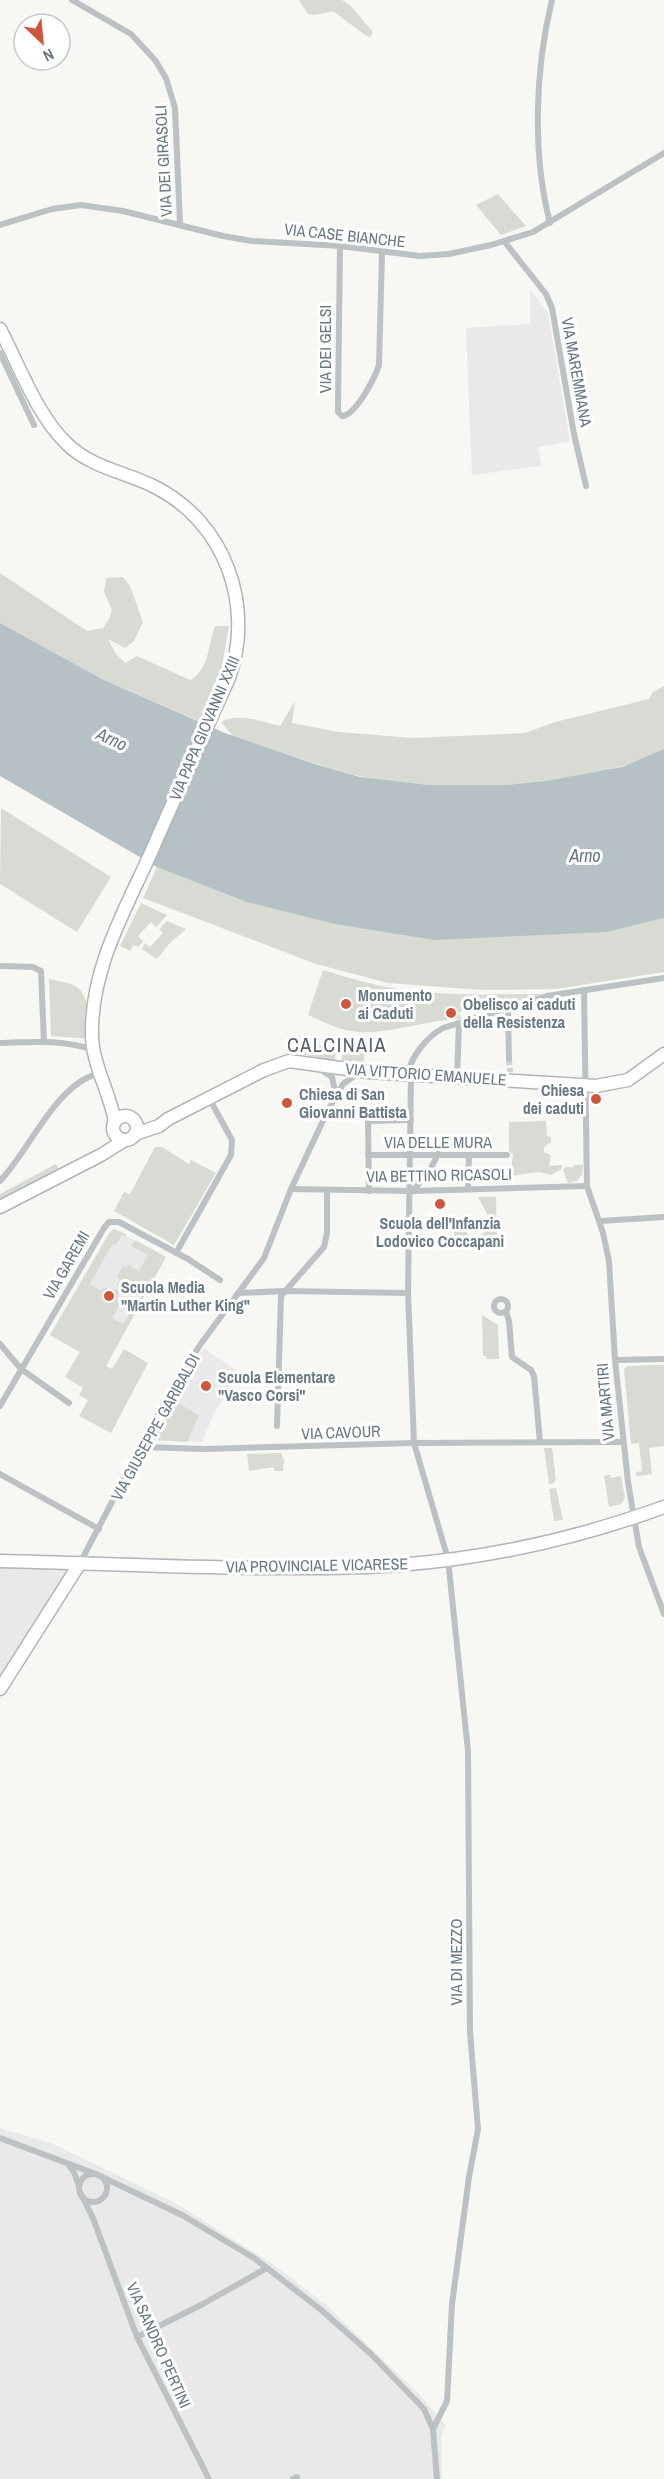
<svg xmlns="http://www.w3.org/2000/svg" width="664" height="2479" font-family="'Archivo Narrow',sans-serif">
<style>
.built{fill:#e8e9e8}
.green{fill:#d7dbd4}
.water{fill:#b5c1c4}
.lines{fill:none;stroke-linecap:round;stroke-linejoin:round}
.street-tunnel{stroke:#ccd1d2;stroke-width:6;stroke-dasharray:6 3;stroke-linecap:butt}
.secondary-casing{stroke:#afb5b9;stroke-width:15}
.street{stroke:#bcc1c4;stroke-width:6}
.secondary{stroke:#fff;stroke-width:12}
.poi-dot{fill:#cf553c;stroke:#fff;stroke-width:2}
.labels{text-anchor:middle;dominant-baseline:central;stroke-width:6;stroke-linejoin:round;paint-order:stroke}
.street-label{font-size:16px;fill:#697982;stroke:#fff}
.poi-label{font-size:16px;font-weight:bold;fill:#697982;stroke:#fff;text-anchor:start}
.water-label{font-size:18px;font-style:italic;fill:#65797e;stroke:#fff}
.quarter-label{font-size:20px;letter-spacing:1.5px;fill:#566168;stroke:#fff}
</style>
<rect width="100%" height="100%" fill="#f7f7f4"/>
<g class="built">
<polygon points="530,289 548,313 570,441 538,447 542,466 472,475 466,328 530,324"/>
<polygon points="114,1229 166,1257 105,1366 50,1335 110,1232"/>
<polygon points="204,1348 240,1373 214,1413 202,1442 152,1440 173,1396"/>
<polygon points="75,1566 0,1680 0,1567"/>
<polygon points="0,2128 53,2144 177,2204 271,2263 325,2304 419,2394 446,2426 441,2436 442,2479 0,2479"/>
</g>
<g class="green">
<polygon points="299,0 342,0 350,5 373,32 370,37 365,35 333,11 315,15 308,14"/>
<polygon points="498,194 526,226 501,235 476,205"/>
<path d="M0,573L87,631L103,628L109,619L112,610L104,592L106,578L123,577L130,586L143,622L134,641L125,648L108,639L116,654L125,663L137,656L190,680C209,671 208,644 215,626H229L220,678L201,722L104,680L0,623Z"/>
<path d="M664,686V749C594,786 474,794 396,783C359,778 324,767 290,755C276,750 245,743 234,736C229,733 225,726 221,722C238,712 263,722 280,726L295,701L292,723L338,732L413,738L525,733L555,722L649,699L653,692Z"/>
<polygon points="1,808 111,877 77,932 0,884"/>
<polygon points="157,867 607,932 664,918 664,972 556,989 483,990 388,983 316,964 143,898"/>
<polygon points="141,903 167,915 156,927 151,922 138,936 143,941 139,947 133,945 130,951 120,946"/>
<polygon points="167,921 186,929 169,944 157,959 142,949 145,943 150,947 163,933 159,929"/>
<path d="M323,970C352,979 383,988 413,991C456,996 499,994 542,994L508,1005L505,1001L458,1012L462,1019C427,1019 382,1037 351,1031C336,1029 322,1021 308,1015Z"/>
<path d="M49,979C57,981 66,982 73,985C91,992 89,1024 90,1039L51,1036Z"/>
<polygon points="301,1040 337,1050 334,1061 297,1053"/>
<polygon points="343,1050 365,1053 363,1064 341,1062"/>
<polygon points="546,1121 547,1136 551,1137 551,1142 544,1147 544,1152 551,1155 549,1166 562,1165 562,1169 551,1175 539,1172 510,1176 513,1155 509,1151 509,1122"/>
<polygon points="155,1147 162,1147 189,1164 191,1160 216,1173 174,1245 114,1211 124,1192 130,1194"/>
<polygon points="56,1164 59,1169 0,1201 0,1194"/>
<polygon points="574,1165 583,1165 582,1175 577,1181 568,1183 563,1170 566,1167 573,1167"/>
<polygon points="478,1197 496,1197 497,1244 455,1246 453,1214 472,1240 494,1227"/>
<polygon points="114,1229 126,1234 125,1236 122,1234 116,1245 112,1244 90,1284 101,1291 104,1287 113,1292 115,1289 120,1291 116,1299 121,1302 112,1318 123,1324 144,1293 126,1283 123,1289 117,1285 120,1279 117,1277 123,1266 126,1268 128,1265 139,1271 148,1255 131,1246 135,1240 166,1257 106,1366 112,1369 124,1349 148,1363 111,1433 79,1416 88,1400 79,1395 83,1388 65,1377 80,1352 50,1335 110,1232"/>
<polygon points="482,1315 498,1325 499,1359 486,1359 486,1356 483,1356"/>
<polygon points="664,1365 664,1446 649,1448 652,1474 636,1476 636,1472 642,1471 639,1443 631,1444 624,1369 628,1366"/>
<polygon points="186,1376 190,1378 177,1402 199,1416 187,1442 152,1440 173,1396"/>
<polygon points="544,1448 552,1448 556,1480 552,1484 549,1484"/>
<polygon points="281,1453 284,1460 283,1471 275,1471 273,1467 249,1471 247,1454"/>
<polygon points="610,1474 611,1478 621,1476 625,1498 621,1504 609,1507 604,1476"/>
<polygon points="556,1488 563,1520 554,1521 549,1489"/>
</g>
<polygon class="water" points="0,623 104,680 225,733 318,765 360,777 427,785 508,785 546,781 622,767 664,749 664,918 607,932 435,940 335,924 247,902 157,867 0,776"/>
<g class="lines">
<polyline class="street-tunnel" points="509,1059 510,1072"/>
<defs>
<g id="secondary">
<path d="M0,329C19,365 37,415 66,443C91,468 126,472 155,487C225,522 255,606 229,678C202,738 175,797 149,857C123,914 91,970 92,1034C92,1065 110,1092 115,1122"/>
<circle cx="125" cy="1128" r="12"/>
<polyline points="135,1134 159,1126 168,1119 264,1070 289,1061 369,1072 596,1086 628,1080 664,1054"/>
<polyline points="0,1207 101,1155 125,1140"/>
<path d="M0,1561C85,1563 169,1567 254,1568C302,1568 351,1569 399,1565C489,1558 579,1538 664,1507"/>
<polyline points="0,1689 80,1563"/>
</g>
</defs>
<use href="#secondary" class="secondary-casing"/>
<g class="street">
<polyline points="72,0 131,34 155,60 166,78 175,108 180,224"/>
<path d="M550,223C532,154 535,69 552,0"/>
<polyline points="0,225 52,209 81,205 123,211 223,236 252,241 340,246 420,256 449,254 491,245 533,232 664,153"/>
<polyline points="504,241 546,294 552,308 574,434 586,486"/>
<path d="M340,246L338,404V412L342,416C355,416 375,378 379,365L382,253"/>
<polyline points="0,353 34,425"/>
<polyline points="0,966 33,967 41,971 44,1042"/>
<polyline points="584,990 587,1186 603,1233 609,1261 615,1360 628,1482 639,1547 664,1614"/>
<polyline points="508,1010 509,1059"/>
<path d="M0,1043C31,1042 63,1039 93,1050"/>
<polyline points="321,1070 332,1077 336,1095"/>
<path d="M408,1074C411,1056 427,1037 443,1028L547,996L664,978"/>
<polyline points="411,1075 408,1293 414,1443 448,1559 468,1751 470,2032 478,2129 469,2177 452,2304 447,2401 433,2429"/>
<polyline points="457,1078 459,1023"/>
<polyline points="368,1155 507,1155"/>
<path d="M0,1181C30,1150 56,1083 100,1073"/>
<polyline points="468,1188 469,1155"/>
<polyline points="291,1189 413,1191 587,1186"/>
<polyline points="369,1191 368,1121 411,1120"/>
<polyline points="413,1191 430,1170 438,1154"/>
<polyline points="600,1221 664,1217"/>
<polyline points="176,1253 231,1155 232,1140 209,1098"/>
<polyline points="240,1293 285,1291 408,1293"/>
<circle cx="501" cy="1306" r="7"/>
<polyline points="506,1311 509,1321 512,1357 531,1370 534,1376 540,1442"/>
<polyline points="0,1344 21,1369 69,1403"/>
<polyline points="615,1360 664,1359"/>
<polyline points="0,1406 104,1228 109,1222 119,1222 188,1259 220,1280"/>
<polyline points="277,1426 281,1296 324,1247 327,1233 327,1191"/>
<polyline points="143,1447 205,1449 414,1443 622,1442"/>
<polyline points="0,1474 99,1529"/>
<polyline points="80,1563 165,1401 200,1345 264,1258 291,1189 328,1110 343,1084 360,1072"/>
<polyline points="0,2138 96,2174"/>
<polyline points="68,2164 74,2172 79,2186"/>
<circle cx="93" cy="2188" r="14"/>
<polyline points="102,2177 182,2215 254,2258 320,2309 371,2354 424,2409 433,2429 437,2479"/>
<polyline points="81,2194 93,2218 137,2337 209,2479"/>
<polyline points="137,2337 201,2305 267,2268"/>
<polyline points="293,2479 297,2477"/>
</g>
<use href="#secondary" class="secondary"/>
</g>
<g class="poi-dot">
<circle cx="346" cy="1004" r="6"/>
<circle cx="451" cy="1013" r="6"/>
<circle cx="596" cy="1099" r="6"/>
<circle cx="287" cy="1103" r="6"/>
<circle cx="440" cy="1204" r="6"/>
<circle cx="109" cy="1296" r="6"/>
<circle cx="206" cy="1386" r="6"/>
</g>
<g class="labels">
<g class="street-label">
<text transform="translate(163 161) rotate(-93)">VIA DEI GIRASOLI</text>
<text transform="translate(345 235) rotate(6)">VIA CASE BIANCHE</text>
<text transform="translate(325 349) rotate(-90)">VIA DEI GELSI</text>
<text transform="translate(577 372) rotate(80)">VIA MAREMMANA</text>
<text transform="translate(204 728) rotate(-67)">VIA PAPA GIOVANNI XXIII</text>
<text transform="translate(426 1074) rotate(4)">VIA VITTORIO EMANUELE</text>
<text x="438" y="1142">VIA DELLE MURA</text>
<text transform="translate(439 1175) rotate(-1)">VIA BETTINO RICASOLI</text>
<text transform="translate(66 1265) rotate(-60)">VIA GAREMI</text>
<text transform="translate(605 1402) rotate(-95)">VIA MARTIRI</text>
<text transform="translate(155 1427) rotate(-61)">VIA GIUSEPPE GARIBALDI</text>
<text transform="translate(341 1432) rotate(-2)">VIA CAVOUR</text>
<text transform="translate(317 1565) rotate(-1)">VIA PROVINCIALE VICARESE</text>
<text transform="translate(456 1962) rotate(-90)">VIA DI MEZZO</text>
<text transform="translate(159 2345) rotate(66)">VIA SANDRO PERTINI</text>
</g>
<g class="poi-label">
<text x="358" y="995">Monumento<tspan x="358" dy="18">ai Caduti</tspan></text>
<text x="463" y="1004">Obelisco ai caduti<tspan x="463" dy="18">della Resistenza</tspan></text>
<text x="584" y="1090" text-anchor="end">Chiesa<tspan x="584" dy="18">dei caduti</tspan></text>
<text x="299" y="1094">Chiesa di San<tspan x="299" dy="18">Giovanni Battista</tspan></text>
<text x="440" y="1223" text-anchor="middle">Scuola dell'Infanzia<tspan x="440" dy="18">Lodovico Coccapani</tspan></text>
<text x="121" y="1287">Scuola Media<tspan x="121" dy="18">"Martin Luther King"</tspan></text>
<text x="218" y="1377">Scuola Elementare<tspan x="218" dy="18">"Vasco Corsi"</tspan></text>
</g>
<g class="water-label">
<text transform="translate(112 739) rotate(24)">Arno</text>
<text x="585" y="855">Arno</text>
</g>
<g class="quarter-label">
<text x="337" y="1044">CALCINAIA</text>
</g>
</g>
<g transform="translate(42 42) rotate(154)"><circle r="28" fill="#ffffff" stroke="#c3c9cd" stroke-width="1.5"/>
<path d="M0-4.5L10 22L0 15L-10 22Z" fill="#cf553c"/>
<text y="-9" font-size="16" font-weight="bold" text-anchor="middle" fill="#697982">N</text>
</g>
</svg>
